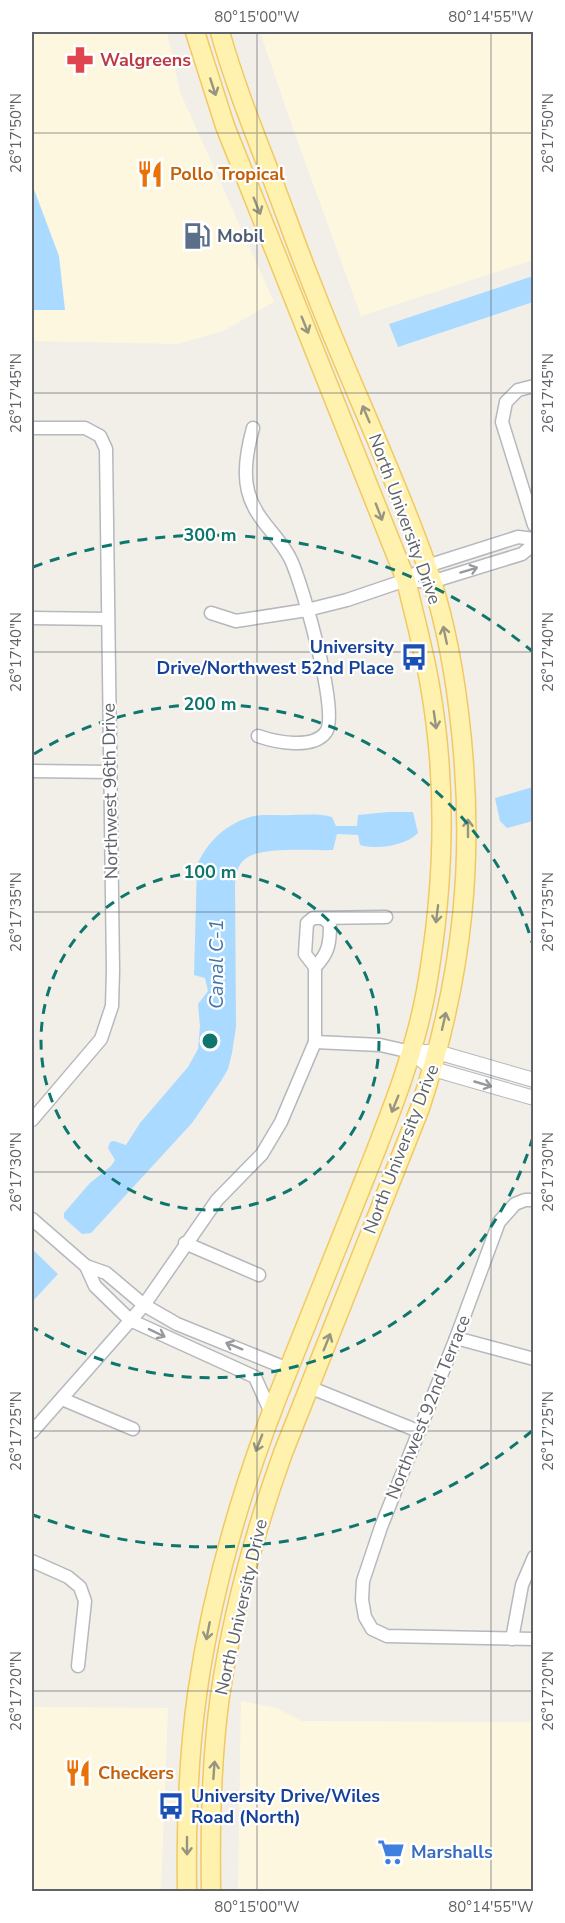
<svg xmlns="http://www.w3.org/2000/svg" width="565" height="1923" font-family="'Nunito Sans',sans-serif">
<style>
.commercial{fill:#fef7e0}
.water{fill:#aadaff}
.lines{fill:none;stroke-linecap:round;stroke-linejoin:round}
.minor-casing{stroke:#b5b8bc;stroke-width:15}
.tertiary-casing{stroke:#b5b8bc;stroke-width:16}
.primary-casing{stroke:#f2c960;stroke-width:21}
.minor{stroke:#fff;stroke-width:12}
.tertiary{stroke:#fff;stroke-width:14}
.primary{stroke:#fff2af;stroke-width:18}
.oneway{stroke:#979581}
.oneway2{stroke:#979a9d}
.ticks{fill:none;stroke:#5f6368;stroke-width:1.5;stroke-opacity:0.45}
.ring{fill:none;stroke:#0f766e;stroke-width:3;stroke-dasharray:10 8}
.labels{text-anchor:middle;dominant-baseline:central;stroke-width:4.5;stroke-linejoin:round;paint-order:stroke}
.health-label{font-size:18px;font-weight:bold;fill:#be3a42;stroke:#fff;text-anchor:start}
.food-label{font-size:18px;font-weight:bold;fill:#c56008;stroke:#fff;text-anchor:start}
.service-label{font-size:18px;font-weight:bold;fill:#4e5e75;stroke:#fff;text-anchor:start}
.street-label{font-size:18px;fill:#5f6368;stroke:#fff}
.transit-label{font-size:18px;font-weight:bold;fill:#164399;stroke:#fff;text-anchor:end}
.shop-label{font-size:18px;font-weight:bold;fill:#366cbe;stroke:#fff;text-anchor:start}
.water-label{font-size:20px;font-style:italic;fill:#4174aa;stroke:#fff}
.centre{fill:#0f766e;stroke:#fff;stroke-width:3}
.ring-label{font-size:18px;text-anchor:middle;font-weight:bold;fill:#0f766e;stroke:#fff;stroke-width:4.5;stroke-linejoin:round;paint-order:stroke}
.neatline{fill:none;stroke:#5f6368;stroke-width:2}
.ticks-label{font-size:15px;text-anchor:middle;fill:#5f6368}
</style>
<rect width="100%" height="100%" fill="#f1efe8"/>
<g class="commercial">
<polygon points="32,32 167,32 180,92 274,302 223,331 177,344 32,341"/>
<polygon points="260,32 533,32 533,260 361,316 291,123"/>
<polygon points="241,1701 276,1708 302,1721 533,1722 533,1891 238,1891"/>
<polygon points="32,1707 168,1708 161,1891 32,1891"/>
</g>
<g class="water">
<polygon points="32,184 59,256 65,310 32,310"/>
<polygon points="533,276 533,302 398,347 389,324"/>
<polygon points="533,787 533,821 507,828 500,821 495,798"/>
<path d="M388,812H413L418,833C405,846 377,850 360,845L358,835L337,834L333,850C312,851 260,846 245,859C237,865 236,875 235,884L236,1027L232,1053L228,1069L221,1081L192,1123L91,1233L82,1234L64,1218V1213L90,1183L111,1166L115,1160L108,1148L110,1142L114,1141L126,1145L140,1123L188,1067L198,1049L200,1026L198,1004L208,991L205,978L194,975L197,866C206,842 228,822 254,816C266,814 279,816 291,815C305,815 318,813 332,817L336,826H357L358,815Z"/>
<polygon points="32,1249 58,1274 32,1302"/>
</g>
<g class="lines">
<defs>
<g id="minor">
<polyline points="534,386 518,390 506,402 502,422 534,525"/>
<polyline points="32,428 85,428 100,436 106,449 113,970 112,1006 101,1039 32,1120"/>
<path d="M253,428C248,446 243,472 248,491C255,520 279,535 291,560C302,584 340,713 326,732C313,750 275,742 258,736"/>
<polyline points="406,580 431,582 522,554 534,544"/>
<polyline points="211,613 236,621 307,610 347,600 406,580 427,566 518,537 534,539"/>
<polyline points="32,618 107,619"/>
<polyline points="32,771 110,772"/>
<path d="M315,967C329,953 330,943 330,924L323,918"/>
<polyline points="315,1042 380,1045 411,1052"/>
<polyline points="534,1200 525,1200 515,1204 499,1222 456,1338 381,1527 363,1581 362,1600 365,1617 372,1629 387,1636 534,1639"/>
<polyline points="32,1219 86,1266 106,1273 144,1305 177,1324 288,1369"/>
<polyline points="185,1243 259,1275"/>
<polyline points="86,1266 95,1286 130,1320 255,1377 271,1413"/>
<polyline points="456,1338 534,1359"/>
<polyline points="309,1387 418,1431"/>
<polyline points="62,1399 133,1429"/>
<polyline points="32,1432 144,1305 217,1200 262,1154 281,1122 315,1042 315,967 305,954 307,923 313,918 386,917"/>
<polyline points="32,1561 68,1577 80,1587 85,1601 78,1666"/>
<polyline points="512,1639 522,1585 534,1557"/>
</g>
<g id="tertiary">
<polyline points="411,1052 433,1069 534,1098"/>
<polyline points="411,1052 437,1052 534,1080"/>
</g>
<g id="primary">
<path d="M187,1892C186,1826 188,1760 197,1695C213,1581 246,1473 289,1368C314,1305 340,1242 365,1178C389,1117 414,1056 426,991C444,890 448,788 430,686C424,650 414,615 406,580L225,126L195,32"/>
<path d="M211,1892C210,1827 211,1760 220,1696C232,1614 255,1531 283,1453L420,1108C464,974 476,853 459,713C453,663 443,611 426,564C393,471 350,383 315,292C300,255 287,218 273,181C254,132 234,82 220,32"/>
</g>
</defs>
<use href="#minor" class="minor-casing"/>
<use href="#tertiary" class="tertiary-casing"/>
<use href="#primary" class="primary-casing"/>
<use href="#minor" class="minor"/>
<use href="#tertiary" class="tertiary"/>
<use href="#primary" class="primary"/>
</g>
<defs><path id="oneway-shaft" d="M-6 0H5M1.5-3L5.5 0L1.5 3" fill="none" stroke-width="1.6" stroke-linecap="round" stroke-linejoin="round" transform="scale(1.5)"/></defs>
<g class="oneway">
<use href="#oneway-shaft" transform="translate(213 87) rotate(72)"/>
<use href="#oneway-shaft" transform="translate(257 206) rotate(68)"/>
<use href="#oneway-shaft" transform="translate(305 325) rotate(68)"/>
<use href="#oneway-shaft" transform="translate(366 414) rotate(-113)"/>
<use href="#oneway-shaft" transform="translate(379 512) rotate(69)"/>
<use href="#oneway-shaft" transform="translate(445 635) rotate(-102)"/>
<use href="#oneway-shaft" transform="translate(435 720) rotate(82)"/>
<use href="#oneway-shaft" transform="translate(468 828) rotate(-90)"/>
<use href="#oneway-shaft" transform="translate(437 914) rotate(97)"/>
<use href="#oneway-shaft" transform="translate(444 1021) rotate(-77)"/>
<use href="#oneway-shaft" transform="translate(395 1104) rotate(112)"/>
<use href="#oneway-shaft" transform="translate(327 1342) rotate(-68)"/>
<use href="#oneway-shaft" transform="translate(259 1443) rotate(111)"/>
<use href="#oneway-shaft" transform="translate(208 1631) rotate(101)"/>
<use href="#oneway-shaft" transform="translate(214 1770) rotate(-86)"/>
<use href="#oneway-shaft" transform="translate(187 1846) rotate(90)"/>
</g>
<g class="oneway2">
<use href="#oneway-shaft" transform="translate(469 570) rotate(-17)"/>
<use href="#oneway-shaft" transform="translate(483 1084) rotate(16)"/>
<use href="#oneway-shaft" transform="translate(157 1333) rotate(26)"/>
<use href="#oneway-shaft" transform="translate(234 1346) rotate(-158)"/>
</g>
<path class="ticks" d="M257,32V1892M491,32V1892M32,133H534M32,393H534M32,652H534M32,912H534M32,1172H534M32,1431H534M32,1691H534"/>
<g class="ring">
<circle cx="210" cy="1041" r="169"/>
<path d="M533 1137A337 337 0 0 1 34 1328M34 754A337 337 0 0 1 533 945"/>
<path d="M532 1431A506 506 0 0 1 33 1515M33 567A506 506 0 0 1 532 651"/>
</g>
<defs>
<symbol id="pharmacy-bare" viewBox="-9 -9 18 18"><path d="M-2-6h4v4h4v4h-4v4h-4v-4h-4v-4h4Z" fill="#e0444e" stroke="#fff" stroke-width="2.5" paint-order="stroke"/></symbol>
<symbol id="restaurant-bare" viewBox="-9 -9 18 18"><path d="M-5-6h1v4h1v-4h1v4h1v-4h1v5L-1.5 .5V6h-2V.5L-5-1ZM5-6V6H3V1.5H1.5Q1.5-4 5-6Z" fill="#e8710a" stroke="#fff" stroke-width="2.5" paint-order="stroke"/></symbol>
<symbol id="fuel-bare" viewBox="-9 -9 18 18"><path d="M-5.5-6h7V0h2V4h1.3V-2.5L3-4.5l.8-.8L6-3V5H2.5V1h-1V6h-7ZM-4.2-4.7v3.2H.2V-4.7Z" fill="#5c6f8a" stroke="#fff" stroke-width="2.5" paint-order="stroke"/></symbol>
<symbol id="bus-bare" viewBox="-9 -9 18 18"><path d="M-5-6H5V4H4V6H2V4H-2V6H-4V4H-5ZM-3.5-4V0h7V-4ZM-3.5 1.2v1.5H-2V1.2ZM2 1.2v1.5H3.5V1.2Z" fill="#1a4fb4" stroke="#fff" stroke-width="2.5" paint-order="stroke"/></symbol>
<symbol id="supermarket-bare" viewBox="-9 -9 18 18"><path d="M-6-5.5h2.5l.6 2H6L4.5 2H-2.5L-4.4-4H-6ZM-1.5 3.2a1.3 1.3 0 1 0 .1 0ZM3 3.2a1.3 1.3 0 1 0 .1 0Z" fill="#3f7fe0" stroke="#fff" stroke-width="2.5" paint-order="stroke"/></symbol>
</defs>
<g fill-rule="evenodd">
<use href="#pharmacy-bare" x="61" y="41" width="38" height="38"/>
<use href="#restaurant-bare" x="131" y="155" width="38" height="38"/>
<use href="#fuel-bare" x="178" y="217" width="38" height="38"/>
<use href="#bus-bare" x="395" y="638" width="38" height="38"/>
<use href="#restaurant-bare" x="59" y="1754" width="38" height="38"/>
<use href="#bus-bare" x="152" y="1787" width="38" height="38"/>
<use href="#supermarket-bare" x="372" y="1833" width="38" height="38"/>
</g>
<g class="labels">
<g class="health-label">
<text x="100" y="60">Walgreens</text>
</g>
<g class="food-label">
<text x="170" y="174">Pollo Tropical</text>
<text x="98" y="1773">Checkers</text>
</g>
<g class="service-label">
<text x="217" y="236">Mobil</text>
</g>
<g class="street-label">
<text transform="translate(405 519) rotate(70)">North University Drive</text>
<text transform="translate(110 791) rotate(-91)">Northwest 96th Drive</text>
<text transform="translate(401 1149) rotate(-69)">North University Drive</text>
<text transform="translate(428 1407) rotate(-68)">Northwest 92nd Terrace</text>
<text transform="translate(241 1607) rotate(-77)">North University Drive</text>
</g>
<g class="transit-label">
<text x="394" y="647">University<tspan x="394" dy="21">Drive/Northwest 52nd Place</tspan></text>
<text x="191" y="1796" text-anchor="start">University Drive/Wiles<tspan x="191" dy="21">Road (North)</tspan></text>
</g>
<g class="shop-label">
<text x="411" y="1852">Marshalls</text>
</g>
<g class="water-label">
<text transform="translate(216 964) rotate(-90)">Canal C-1</text>
</g>
</g>
<circle cx="210" cy="1041" r="9" class="centre"/>
<g class="ring-label">
<text x="210" y="541">300 m</text>
<text x="210" y="710">200 m</text>
<text x="210" y="878">100 m</text>
</g>
<rect width="565" height="1923" fill="none" stroke="#ffffff" stroke-width="66"/>
<rect x="33" y="33" width="499" height="1857" class="neatline"/>
<g class="ticks-label">
<text x="257" y="22">80°15'00"W</text>
<text x="491" y="22">80°14'55"W</text>
<text transform="translate(16 133) rotate(-90)" y="5">26°17'50"N</text>
<text transform="translate(548 133) rotate(-90)" y="5">26°17'50"N</text>
<text transform="translate(16 393) rotate(-90)" y="5">26°17'45"N</text>
<text transform="translate(548 393) rotate(-90)" y="5">26°17'45"N</text>
<text transform="translate(16 652) rotate(-90)" y="5">26°17'40"N</text>
<text transform="translate(548 652) rotate(-90)" y="5">26°17'40"N</text>
<text transform="translate(16 912) rotate(-90)" y="5">26°17'35"N</text>
<text transform="translate(548 912) rotate(-90)" y="5">26°17'35"N</text>
<text transform="translate(16 1172) rotate(-90)" y="5">26°17'30"N</text>
<text transform="translate(548 1172) rotate(-90)" y="5">26°17'30"N</text>
<text transform="translate(16 1431) rotate(-90)" y="5">26°17'25"N</text>
<text transform="translate(548 1431) rotate(-90)" y="5">26°17'25"N</text>
<text transform="translate(16 1691) rotate(-90)" y="5">26°17'20"N</text>
<text transform="translate(548 1691) rotate(-90)" y="5">26°17'20"N</text>
<text x="257" y="1912">80°15'00"W</text>
<text x="491" y="1912">80°14'55"W</text>
</g>
</svg>
